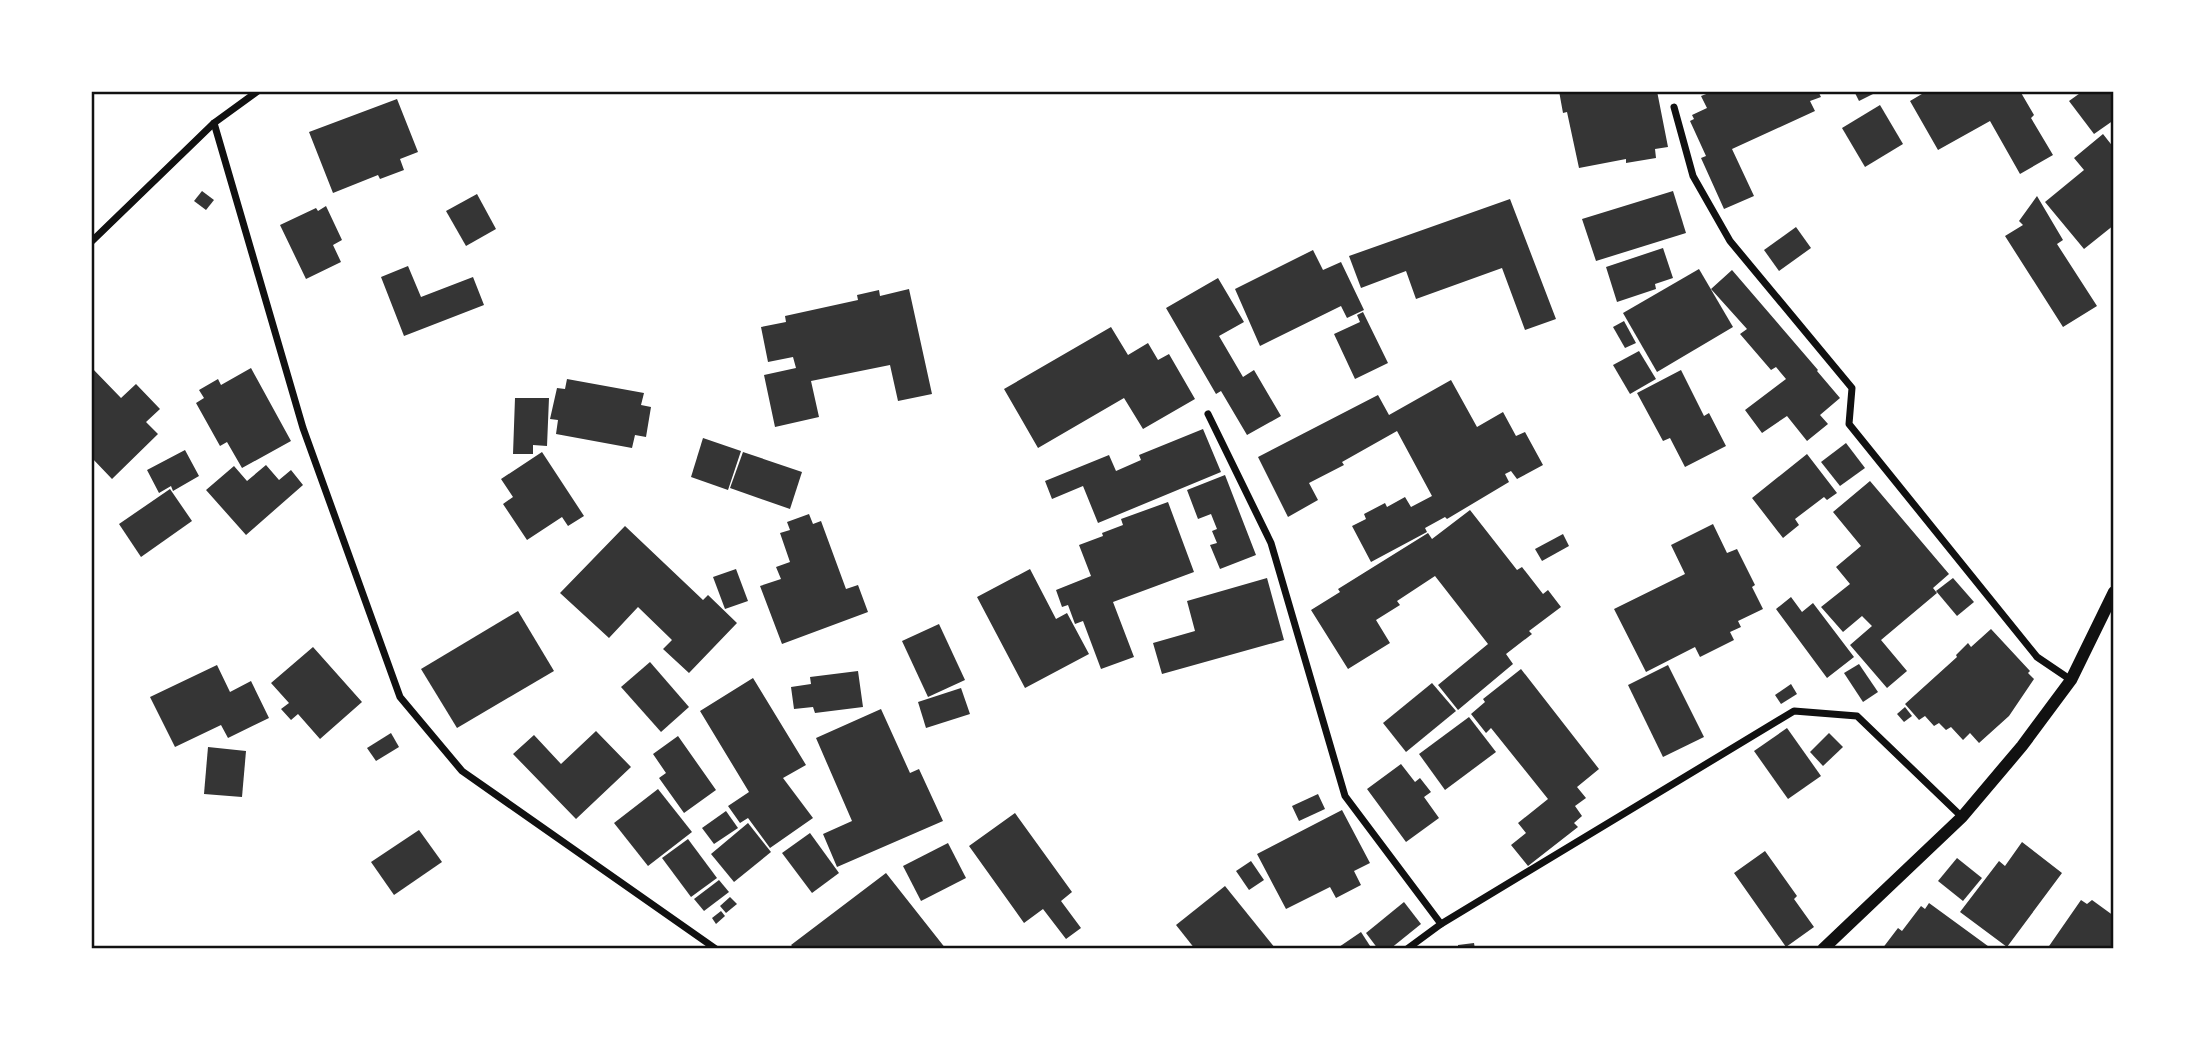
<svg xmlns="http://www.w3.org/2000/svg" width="2205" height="1040" font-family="'Open Sans',sans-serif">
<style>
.building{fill:#353535}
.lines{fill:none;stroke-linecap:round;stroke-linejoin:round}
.minor{stroke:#111;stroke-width:7}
.tertiary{stroke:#111;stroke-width:12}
.neatline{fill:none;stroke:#111;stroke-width:2.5}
</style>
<rect width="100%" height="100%" fill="#fff"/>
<g class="building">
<polygon points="1559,91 1657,91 1668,147 1655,149 1656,158 1626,163 1626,159 1579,168 1567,112 1563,113"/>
<polygon points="1714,91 1818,91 1821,97 1810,101 1815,111 1732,149 1754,196 1724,209 1701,158 1706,156 1690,121 1694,119 1692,115 1707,108 1701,96"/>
<polygon points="1854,91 1879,91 1859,101"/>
<polygon points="1927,91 2020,91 2034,115 2031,118 2053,155 2020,174 1990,121 1938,150 1910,101"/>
<polygon points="2083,91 2114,91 2114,120 2094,134 2069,101"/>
<polygon points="397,99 418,152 400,159 404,170 380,179 378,175 333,193 309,132"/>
<polygon points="1880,105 1903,144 1865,167 1842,128"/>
<polygon points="2103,134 2114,148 2114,225 2084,249 2045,202 2084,170 2074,158"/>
<polygon points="202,191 214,200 206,210 194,201"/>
<polygon points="1673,191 1686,233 1596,261 1582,219"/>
<polygon points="477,194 496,229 466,246 446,211"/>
<polygon points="2037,196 2063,240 2057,244 2097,306 2063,327 2005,236 2023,225 2019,221"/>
<polygon points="1510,199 1556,319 1525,330 1502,268 1416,299 1406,271 1361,288 1349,256"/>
<polygon points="326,206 342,240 333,245 341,262 306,279 280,225 316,208 318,211"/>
<polygon points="1796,227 1811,248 1779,271 1764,250"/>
<polygon points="1663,248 1673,278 1655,284 1656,289 1617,302 1606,267"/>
<polygon points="1313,250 1323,270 1341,262 1364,310 1347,318 1341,306 1260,346 1235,289"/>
<polygon points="408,266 421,297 473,277 484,305 404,336 381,277"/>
<polygon points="1699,269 1733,327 1657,372 1623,313"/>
<polygon points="1732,270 1818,370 1817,371 1840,398 1820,415 1828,424 1807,441 1787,416 1762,433 1745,410 1786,379 1776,367 1771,370 1740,334 1747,329 1711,289"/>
<polygon points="1218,278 1244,322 1219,336 1243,377 1254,370 1281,416 1247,435 1221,391 1216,394 1166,308"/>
<polygon points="909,289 932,394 898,401 890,365 811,381 819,417 775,427 764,375 796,368 793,357 768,362 761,327 786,322 785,316 858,300 857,295 879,290 880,296"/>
<polygon points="1363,312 1388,363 1355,379 1334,334 1360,322 1357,315"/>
<polygon points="1624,321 1636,343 1625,348 1613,327"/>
<polygon points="1111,327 1128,355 1148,343 1158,360 1169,354 1195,399 1143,429 1124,398 1038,448 1004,389"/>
<polygon points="1639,351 1656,379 1630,394 1613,365"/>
<polygon points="91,367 121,398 136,384 160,409 146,422 158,434 112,479 91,457"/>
<polygon points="251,368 291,441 242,468 227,442 220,446 196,403 204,398 199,390 218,379 221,385"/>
<polygon points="1681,370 1704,416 1709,413 1726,446 1685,467 1670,438 1663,441 1637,393"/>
<polygon points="567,379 644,393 641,405 651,407 646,437 635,435 632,448 556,434 558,420 550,419 557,388 565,389"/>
<polygon points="1451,380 1477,427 1503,412 1516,436 1525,432 1543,465 1517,479 1511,471 1505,474 1509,482 1447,519 1445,517 1425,528 1427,532 1371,562 1352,526 1366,519 1364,514 1385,503 1387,507 1405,497 1411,507 1432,496 1397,431 1342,462 1344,465 1309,483 1318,500 1288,517 1258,457 1378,395 1389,415"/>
<polygon points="515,398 549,398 547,446 533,445 533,454 513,454"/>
<polygon points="1203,429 1221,472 1098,523 1083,486 1052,499 1045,481 1109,455 1116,471 1141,460 1139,455"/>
<polygon points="703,438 741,451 728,490 691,477"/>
<polygon points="1846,443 1865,468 1840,486 1821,462"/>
<polygon points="185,450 199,476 173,491 171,486 159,493 147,470"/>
<polygon points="542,452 584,516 568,526 562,517 527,540 503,504 513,497 501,479"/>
<polygon points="743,452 802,472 790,509 730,488"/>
<polygon points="1807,454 1837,493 1827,500 1824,497 1795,519 1799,525 1783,538 1752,498"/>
<polygon points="266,465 279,480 291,470 303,485 246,535 206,490 234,466 247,481"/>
<polygon points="1225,475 1256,555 1220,569 1210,545 1217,543 1212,531 1217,529 1211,514 1198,519 1187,490"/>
<polygon points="1870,481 1949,574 1933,588 1937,593 1881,640 1907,671 1887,688 1850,645 1872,626 1862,616 1843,632 1821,607 1850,584 1836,567 1861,546 1833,512"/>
<polygon points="170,489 192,521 141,557 119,524"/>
<polygon points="1168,502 1194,572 1113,602 1134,657 1101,669 1083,621 1075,624 1068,605 1062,607 1056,590 1091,576 1079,545 1103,536 1102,533 1123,525 1121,519"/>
<polygon points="1470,510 1517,570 1522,567 1543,594 1548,590 1561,607 1529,631 1532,634 1506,654 1513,664 1458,710 1438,685 1488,644 1435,576 1397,601 1400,605 1376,620 1390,643 1348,669 1311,610 1340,592 1338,589 1428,533 1432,539"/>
<polygon points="809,514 813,524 821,521 846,589 858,585 868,612 782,644 760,586 781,579 776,567 790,562 780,533 790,530 787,522"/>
<polygon points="1713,524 1727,553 1737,549 1755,585 1752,587 1763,609 1738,621 1741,627 1730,632 1734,640 1700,657 1695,647 1646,672 1614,609 1685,574 1671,545"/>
<polygon points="625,526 703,600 708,595 737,623 689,673 663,649 672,640 638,607 609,638 560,593"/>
<polygon points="1563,534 1569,546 1542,561 1535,549"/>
<polygon points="736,569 748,601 725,609 713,577"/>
<polygon points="1030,569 1056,619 1067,613 1089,654 1025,688 977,597"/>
<polygon points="1267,578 1284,640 1162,674 1153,643 1195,631 1187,601"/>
<polygon points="1953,578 1974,602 1957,616 1936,591"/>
<polygon points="1791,597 1802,612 1813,603 1854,657 1827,678 1776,609"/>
<polygon points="518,611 554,671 457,728 421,669"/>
<polygon points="939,624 965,680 928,697 902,641"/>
<polygon points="1991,629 2030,671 2028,673 2034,679 2009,716 1979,743 1970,733 1963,740 1951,727 1946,730 1939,723 1934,726 1925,716 1919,720 1905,704 1957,657 1956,655 1968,643 1971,647"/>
<polygon points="313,647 362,702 320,739 298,714 291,720 281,709 289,703 271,683"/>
<polygon points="650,662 689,707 661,732 621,687"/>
<polygon points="1859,664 1878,692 1863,702 1844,673"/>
<polygon points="217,665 230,692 251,681 269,718 228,738 221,725 175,747 150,697"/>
<polygon points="1668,665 1704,737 1663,757 1628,685"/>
<polygon points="1521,669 1599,769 1577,787 1586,798 1575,806 1582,816 1574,823 1578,827 1528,866 1511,845 1526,833 1518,823 1548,799 1491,728 1486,733 1471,714 1485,702 1483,699"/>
<polygon points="858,671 863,707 815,713 813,707 794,709 791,687 811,684 810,677"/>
<polygon points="753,678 806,765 783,778 813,818 770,848 748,818 740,823 728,806 749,792 700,711"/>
<polygon points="1432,683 1456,711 1406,752 1383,723"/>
<polygon points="1791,684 1797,694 1781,704 1775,695"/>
<polygon points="961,688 970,714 926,728 918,702"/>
<polygon points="1905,707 1912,716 1904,722 1897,714"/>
<polygon points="881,709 910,773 919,769 943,821 837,867 823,834 852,821 816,738"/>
<polygon points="1469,717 1496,752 1445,790 1419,754"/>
<polygon points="1787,728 1821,776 1788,799 1754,751"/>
<polygon points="596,731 631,767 576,819 513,754 534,735 561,764"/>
<polygon points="391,733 399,747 376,761 367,748"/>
<polygon points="1829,733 1843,747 1823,766 1810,752"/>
<polygon points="678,736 716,790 684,813 659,778 666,773 653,754"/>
<polygon points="208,747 246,751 242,797 204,794"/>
<polygon points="1401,764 1415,782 1420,778 1431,792 1424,797 1439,818 1406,842 1367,789"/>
<polygon points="658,789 692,832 648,866 614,823"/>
<polygon points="1318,794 1325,809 1299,821 1292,806"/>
<polygon points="1342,810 1370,863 1354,871 1361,885 1336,898 1330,887 1286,909 1257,854"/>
<polygon points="726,811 738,828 714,844 702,828"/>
<polygon points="1015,813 1072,892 1061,901 1081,928 1066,939 1043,909 1024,923 969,846"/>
<polygon points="748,823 771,852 734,882 711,854"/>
<polygon points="419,830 442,862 394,895 371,862"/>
<polygon points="810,833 839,873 812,893 782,853"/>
<polygon points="688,839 717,878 691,897 662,858"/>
<polygon points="2022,842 2062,873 2007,947 1960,912 1999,861 2005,866"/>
<polygon points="948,843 966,878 921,901 903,866"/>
<polygon points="1765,851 1797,896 1794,899 1814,927 1786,947 1734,873"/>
<polygon points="1957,858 1982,878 1963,901 1938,881"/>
<polygon points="1251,861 1264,880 1249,890 1236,871"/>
<polygon points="886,873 946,949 896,949 894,946 889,949 795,949 791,945"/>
<polygon points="719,880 729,892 704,911 694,899"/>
<polygon points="1225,886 1275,948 1274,949 1195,949 1176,925"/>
<polygon points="730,897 737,904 726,913 720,906"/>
<polygon points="2081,900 2087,904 2092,900 2114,916 2114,949 2047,949"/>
<polygon points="1404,902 1421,924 1390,949 1378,949 1366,933"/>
<polygon points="1929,903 1992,949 1882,949 1898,928 1902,931 1921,906 1925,909"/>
<polygon points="721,911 725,916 716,924 712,918"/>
<polygon points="1361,932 1372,949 1336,949"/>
<polygon points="1474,943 1475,949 1458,949 1458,945"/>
</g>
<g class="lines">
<g class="minor">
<polyline points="1674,107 1693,176 1730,241 1852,388 1849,424 2037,657 2071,680"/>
<polyline points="214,123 303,428 400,697 462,771 716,949"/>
<polyline points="91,242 214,123 258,91"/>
<polyline points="1208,414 1271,543 1345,796 1441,924"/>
<polyline points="1407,949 1441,924 1794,711 1857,716 1962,817"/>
</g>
<polyline class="tertiary" points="1823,949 1962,817 2022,746 2071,680 2114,592"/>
</g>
<rect width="2205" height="1040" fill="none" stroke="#ffffff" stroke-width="186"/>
<rect x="93" y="93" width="2019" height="854" class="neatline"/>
</svg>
